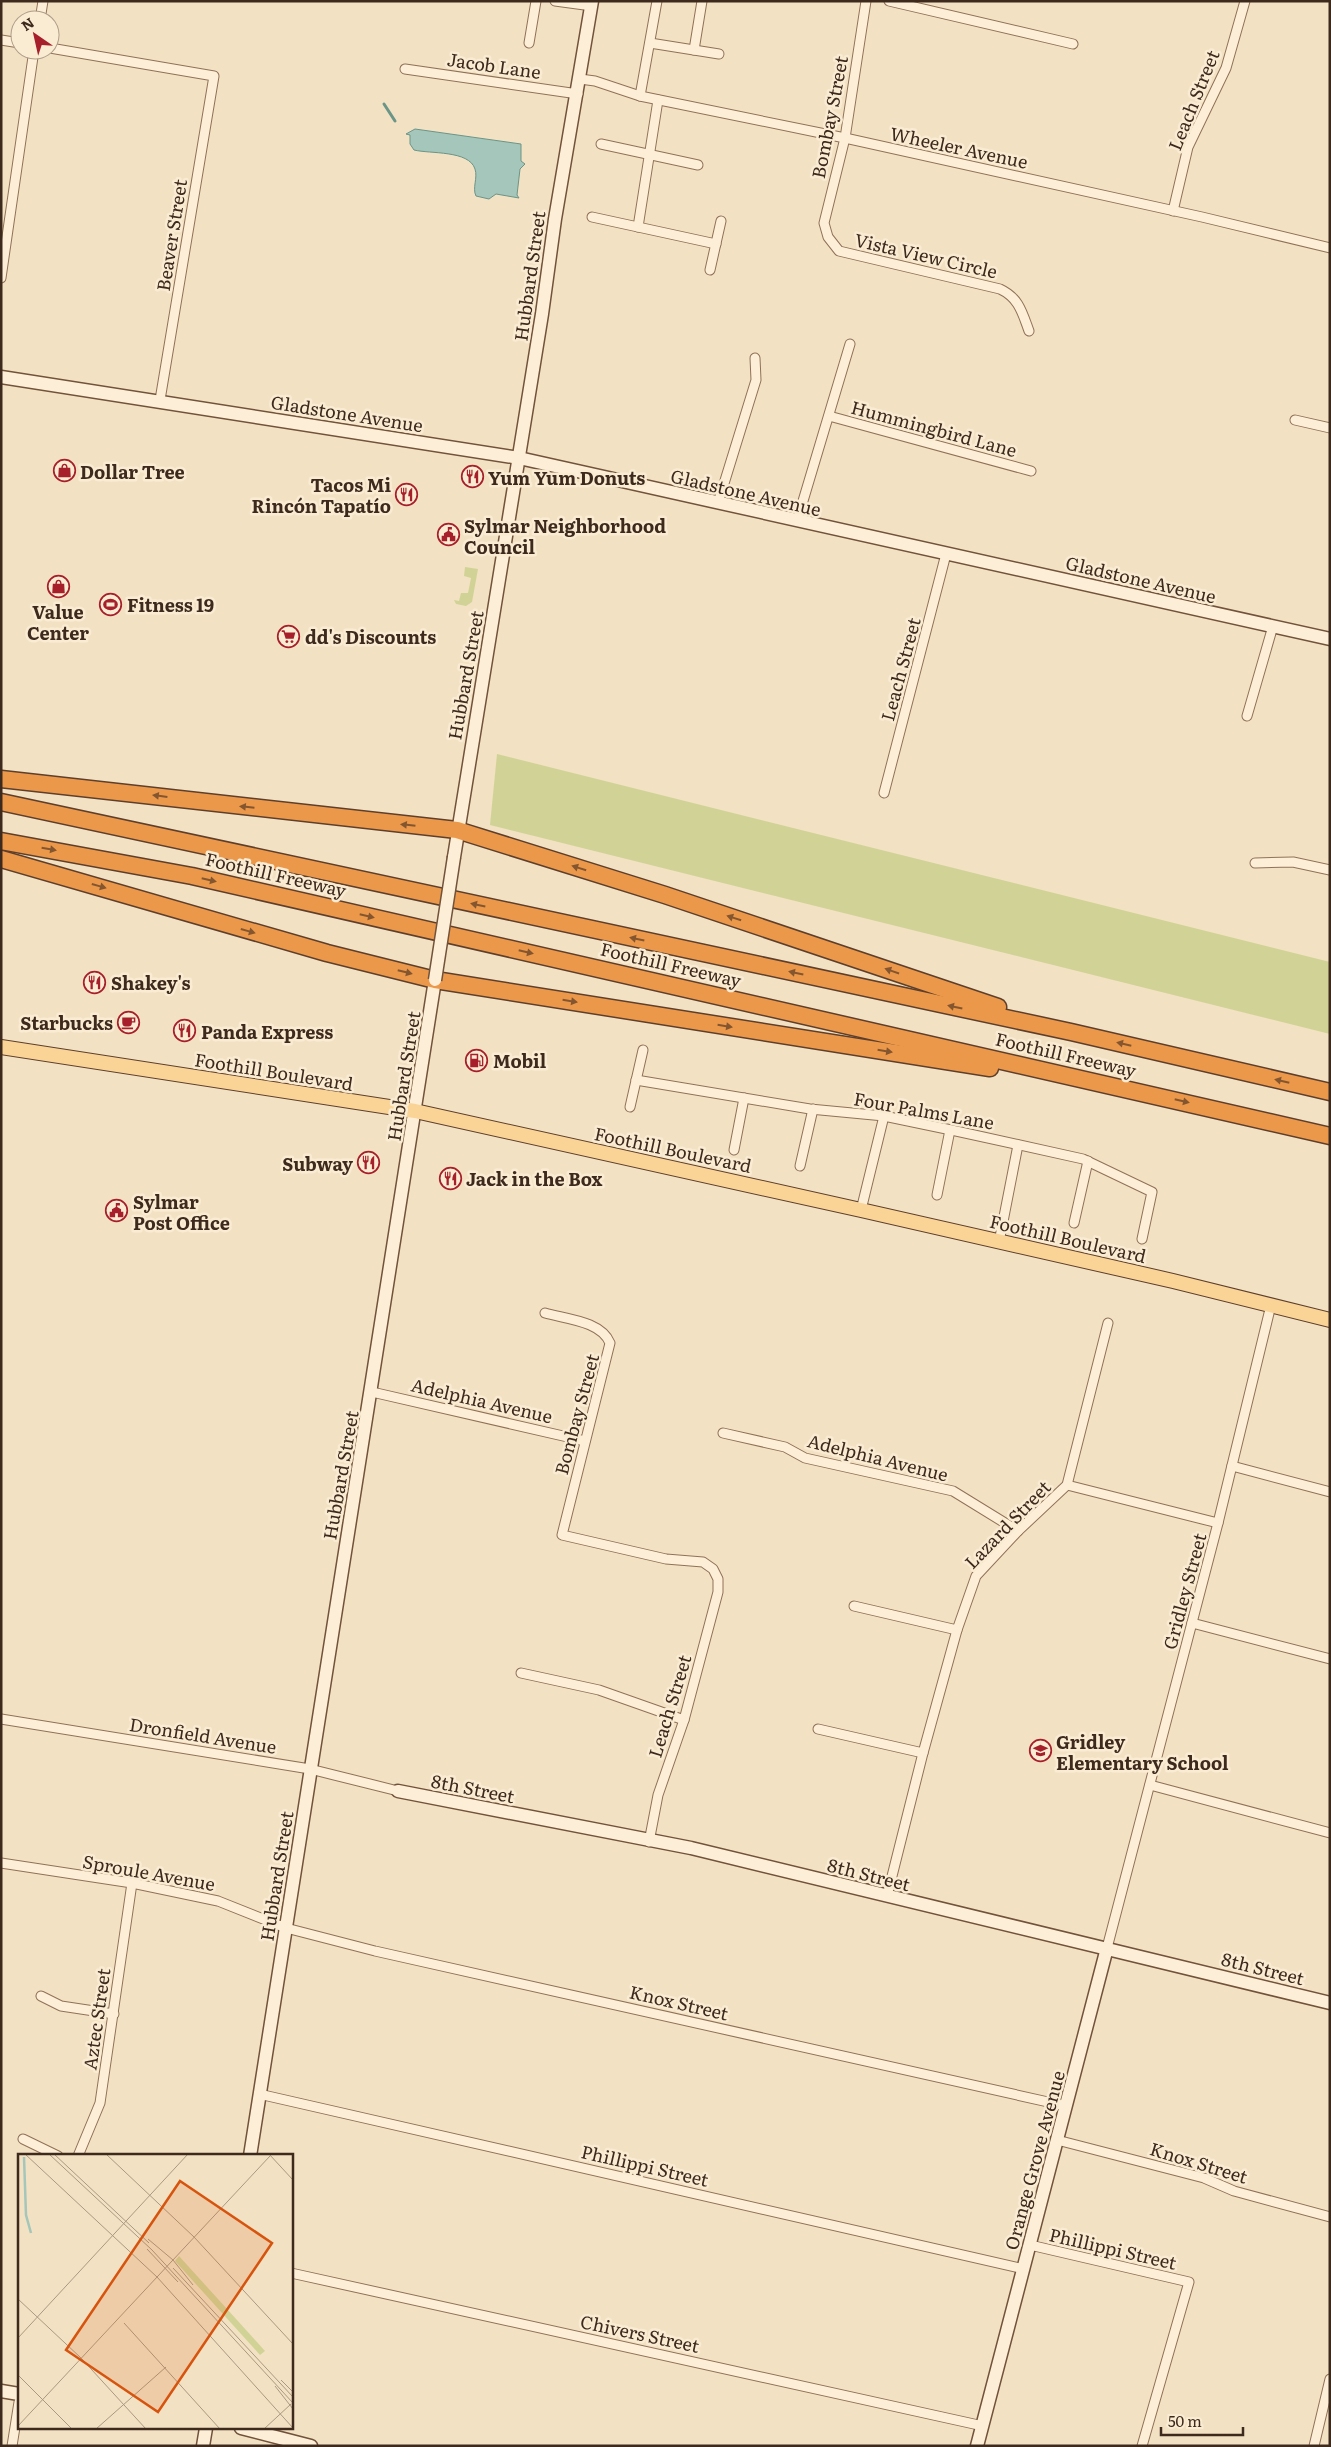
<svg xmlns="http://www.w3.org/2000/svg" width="1331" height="2447" font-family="Literata,serif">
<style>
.green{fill:#d0d395}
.water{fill:#a5c6ba;stroke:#6b9587}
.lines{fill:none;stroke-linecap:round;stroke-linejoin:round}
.stream{stroke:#6b9587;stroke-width:3}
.street-casing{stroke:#907157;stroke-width:11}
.secondary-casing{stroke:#72523a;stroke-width:15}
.primary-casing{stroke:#5d3f2c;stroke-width:16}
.highway-casing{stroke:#5d3f2c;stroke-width:19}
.street{stroke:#fdefd7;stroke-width:9}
.secondary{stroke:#fdefd7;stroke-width:12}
.primary{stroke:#fad497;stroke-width:14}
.highway{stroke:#ec984a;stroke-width:16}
.secondary-bridge-casing{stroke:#72523a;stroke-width:15;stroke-linecap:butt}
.secondary-bridge{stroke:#fdefd7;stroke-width:12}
.oneway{fill:#84562f}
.labels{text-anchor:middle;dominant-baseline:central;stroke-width:5;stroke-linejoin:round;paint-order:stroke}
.street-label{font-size:18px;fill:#3e2a1d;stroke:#faecd3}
.poi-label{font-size:18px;font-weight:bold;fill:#3e2a1d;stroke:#faecd3;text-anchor:start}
.inset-river{fill:none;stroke:#a5c6ba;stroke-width:2.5}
.inset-road{fill:none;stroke:#ab9881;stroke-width:1}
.view{fill:#d7540e;fill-opacity:0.15;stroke:#d7540e;stroke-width:2.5}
.inset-edge{fill:none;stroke:#3e2a1d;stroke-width:2.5}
</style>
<rect width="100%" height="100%" fill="#f3e1c3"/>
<g class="green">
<polygon points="465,567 478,569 472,602 466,606 456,604 454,600 459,601 461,593 468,593 471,578 464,576"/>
<polygon points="497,754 1330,962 1330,1034 490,825"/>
</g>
<path class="water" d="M415,129L521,144V161L525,164L520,169L517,195L519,198L496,194L489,199L476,196C472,188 478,178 475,169C469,150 430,154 414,150L410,144V135L406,134Z"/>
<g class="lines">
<polyline class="stream" points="384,104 395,121"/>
<defs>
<g id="street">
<polyline points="555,1 592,6"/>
<path d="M866,1L845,138L824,223L828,237L839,251L1000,289C1019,298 1022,312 1029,331"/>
<polyline points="889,1 1073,44"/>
<polyline points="40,20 43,1"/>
<polyline points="1,40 20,43"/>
<polyline points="529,43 536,1"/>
<polyline points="650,43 719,54"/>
<polyline points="50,48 214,76 160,400"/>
<polyline points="694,50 702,1"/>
<polyline points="405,69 578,94"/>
<polyline points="580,79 595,81 640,96 845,138 1202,217 1330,248"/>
<polyline points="640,96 657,1"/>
<polyline points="601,144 698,165"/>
<polyline points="1173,211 1188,147 1226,68 1245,1"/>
<polyline points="592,217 716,244"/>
<polyline points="638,227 658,100"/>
<polyline points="710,270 721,221"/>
<polyline points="1,278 34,50"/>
<polyline points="829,416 1031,471"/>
<polyline points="1295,420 1330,428"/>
<polyline points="718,503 756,380 755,358"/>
<polyline points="797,521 850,344"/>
<polyline points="1247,716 1273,626"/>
<polyline points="884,793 946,554"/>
<polyline points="1255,863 1293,862 1330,870"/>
<polyline points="636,1080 810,1109 884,1116 956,1131 1083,1159 1152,1192 1142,1239"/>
<polyline points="630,1107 643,1050"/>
<polyline points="734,1150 744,1098"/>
<polyline points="800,1166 813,1109"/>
<polyline points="937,1195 950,1130"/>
<polyline points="861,1210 884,1116"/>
<polyline points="1074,1223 1088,1161"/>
<polyline points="999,1242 1018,1145"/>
<path d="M545,1313C566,1319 601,1321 610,1343L562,1535L666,1559L703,1562L713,1569L718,1579V1592L684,1720L658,1795L649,1842"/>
<polyline points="372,1392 585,1441"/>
<polyline points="723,1433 785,1447 805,1458 953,1491 1018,1531"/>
<polyline points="1232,1466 1330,1492"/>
<polyline points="1067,1485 1218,1523"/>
<polyline points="854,1606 957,1630"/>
<polyline points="1192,1623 1330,1659"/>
<polyline points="521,1673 599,1690 684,1720"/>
<polyline points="1,1719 310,1769 398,1791"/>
<polyline points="818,1729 923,1753"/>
<polyline points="1150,1785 1330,1833"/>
<polyline points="1,1863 132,1883 218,1901 286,1928 375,1951 1066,2106"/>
<polyline points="887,1896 923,1753 957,1630 976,1576 1018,1531 1067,1485 1108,1323"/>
<polyline points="1107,1948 1218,1523 1271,1305"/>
<polyline points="41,1996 61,2006 114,2014"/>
<polyline points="259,2094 1024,2269"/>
<polyline points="23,2139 58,2156"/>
<polyline points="1057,2140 1204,2178 1234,2191 1330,2217"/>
<polyline points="78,2156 100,2103 132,1883"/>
<polyline points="1030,2245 1189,2282 1142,2446"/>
<polyline points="291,2273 983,2426"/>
<polyline points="12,2446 19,2402"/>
<polyline points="1314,2446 1330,2379"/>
</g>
<g id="secondary">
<polyline points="1,377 519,458 1330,639"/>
<polyline points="454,857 542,314 555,219 592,1"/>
<polyline points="398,1791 691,1848 1330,2003"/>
<polyline points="250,2156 435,980"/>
<polyline points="1,2391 19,2394"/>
<polyline points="241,2428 311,2446"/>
<polyline points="203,2446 206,2428"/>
<polyline points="977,2446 1107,1948"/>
</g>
<polyline id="primary" points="1,1047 415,1111 861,1210 1173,1281 1330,1320"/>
<g id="highway">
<polyline points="1,779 457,830 665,895 998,1007"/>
<polyline points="1,802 1071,1032 1330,1092"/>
<polyline points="1,841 192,876 1330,1136"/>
<polyline points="1,859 327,953 435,980 990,1068"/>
</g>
</defs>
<use href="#street" class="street-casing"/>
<use href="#secondary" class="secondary-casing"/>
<use href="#primary" class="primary-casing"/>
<use href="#highway" class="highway-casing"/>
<use href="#street" class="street"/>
<use href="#secondary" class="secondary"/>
<use href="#primary" class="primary"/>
<use href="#highway" class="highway"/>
<defs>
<polyline id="secondary-bridge" points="435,980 454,857"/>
</defs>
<use href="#secondary-bridge" class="secondary-bridge-casing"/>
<use href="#secondary-bridge" class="secondary-bridge"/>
</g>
<defs><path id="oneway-solid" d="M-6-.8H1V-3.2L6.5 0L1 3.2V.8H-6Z" transform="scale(1.25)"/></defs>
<g class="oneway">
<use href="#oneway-solid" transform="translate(160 796) rotate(-173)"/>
<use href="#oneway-solid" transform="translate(247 807) rotate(-174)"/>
<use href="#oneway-solid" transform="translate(408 825) rotate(-174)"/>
<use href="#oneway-solid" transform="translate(49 849) rotate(10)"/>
<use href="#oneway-solid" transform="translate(579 868) rotate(-163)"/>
<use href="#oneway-solid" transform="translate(209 880) rotate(13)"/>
<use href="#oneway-solid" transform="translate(99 886) rotate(16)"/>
<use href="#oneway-solid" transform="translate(478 905) rotate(-168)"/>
<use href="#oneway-solid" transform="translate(367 916) rotate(13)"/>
<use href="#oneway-solid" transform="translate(734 918) rotate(-162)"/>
<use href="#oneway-solid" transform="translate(248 931) rotate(16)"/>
<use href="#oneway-solid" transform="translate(637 939) rotate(-168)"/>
<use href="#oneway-solid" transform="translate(526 952) rotate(13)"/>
<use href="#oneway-solid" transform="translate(892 971) rotate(-161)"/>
<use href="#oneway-solid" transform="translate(405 972) rotate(14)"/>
<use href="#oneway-solid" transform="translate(796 973) rotate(-168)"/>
<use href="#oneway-solid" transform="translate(570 1001) rotate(9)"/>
<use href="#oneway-solid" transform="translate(955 1007) rotate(-168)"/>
<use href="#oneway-solid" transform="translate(725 1026) rotate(9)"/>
<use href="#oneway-solid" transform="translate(1124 1044) rotate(-167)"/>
<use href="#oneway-solid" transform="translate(885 1051) rotate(9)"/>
<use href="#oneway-solid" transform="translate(1282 1081) rotate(-167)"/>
<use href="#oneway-solid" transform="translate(1182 1101) rotate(13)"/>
</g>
<defs>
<symbol id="shop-ring" viewBox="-11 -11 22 22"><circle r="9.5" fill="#faecd3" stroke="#a61f2b" stroke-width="1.5"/><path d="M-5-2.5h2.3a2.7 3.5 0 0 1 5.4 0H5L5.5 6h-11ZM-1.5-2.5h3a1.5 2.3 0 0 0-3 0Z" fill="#a61f2b"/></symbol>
<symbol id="restaurant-ring" viewBox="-11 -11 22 22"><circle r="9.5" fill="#faecd3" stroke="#a61f2b" stroke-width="1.5"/><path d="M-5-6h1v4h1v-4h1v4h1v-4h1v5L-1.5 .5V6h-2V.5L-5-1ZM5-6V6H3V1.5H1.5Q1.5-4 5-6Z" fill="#a61f2b"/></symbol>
<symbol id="civic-ring" viewBox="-11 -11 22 22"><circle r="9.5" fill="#faecd3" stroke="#a61f2b" stroke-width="1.5"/><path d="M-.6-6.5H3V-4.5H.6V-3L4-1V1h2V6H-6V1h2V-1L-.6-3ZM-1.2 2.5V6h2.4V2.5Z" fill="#a61f2b"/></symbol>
<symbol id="stadium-ring" viewBox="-11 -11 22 22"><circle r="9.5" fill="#faecd3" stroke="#a61f2b" stroke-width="1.5"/><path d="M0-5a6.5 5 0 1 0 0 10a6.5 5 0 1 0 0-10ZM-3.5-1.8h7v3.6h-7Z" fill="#a61f2b"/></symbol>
<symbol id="supermarket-ring" viewBox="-11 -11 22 22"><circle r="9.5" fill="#faecd3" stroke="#a61f2b" stroke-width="1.5"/><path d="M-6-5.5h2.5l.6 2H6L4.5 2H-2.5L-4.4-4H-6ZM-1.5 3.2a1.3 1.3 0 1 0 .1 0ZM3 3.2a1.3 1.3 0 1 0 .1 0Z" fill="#a61f2b"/></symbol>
<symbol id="cafe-ring" viewBox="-11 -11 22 22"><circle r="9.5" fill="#faecd3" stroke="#a61f2b" stroke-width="1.5"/><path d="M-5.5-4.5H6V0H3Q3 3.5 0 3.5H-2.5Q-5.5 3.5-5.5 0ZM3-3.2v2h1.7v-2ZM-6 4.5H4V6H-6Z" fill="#a61f2b"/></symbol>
<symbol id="fuel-ring" viewBox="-11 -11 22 22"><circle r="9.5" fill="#faecd3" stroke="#a61f2b" stroke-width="1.5"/><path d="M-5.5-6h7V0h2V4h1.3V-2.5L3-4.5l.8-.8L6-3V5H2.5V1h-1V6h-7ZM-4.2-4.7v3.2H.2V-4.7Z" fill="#a61f2b"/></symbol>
<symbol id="school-ring" viewBox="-11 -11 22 22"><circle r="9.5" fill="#faecd3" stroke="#a61f2b" stroke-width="1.5"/><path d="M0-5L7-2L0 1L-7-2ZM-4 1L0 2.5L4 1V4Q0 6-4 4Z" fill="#a61f2b"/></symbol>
</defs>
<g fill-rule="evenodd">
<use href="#shop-ring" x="52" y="458" width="25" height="25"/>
<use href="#restaurant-ring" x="460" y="464" width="25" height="25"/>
<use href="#restaurant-ring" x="394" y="482" width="25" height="25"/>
<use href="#civic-ring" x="436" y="522" width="25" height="25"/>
<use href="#shop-ring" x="46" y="574" width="25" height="25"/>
<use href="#stadium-ring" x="98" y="592" width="25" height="25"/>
<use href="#supermarket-ring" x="276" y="624" width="25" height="25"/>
<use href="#restaurant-ring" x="82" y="970" width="25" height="25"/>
<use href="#cafe-ring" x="116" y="1010" width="25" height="25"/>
<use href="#restaurant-ring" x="172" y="1018" width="25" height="25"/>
<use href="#fuel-ring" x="464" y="1048" width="25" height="25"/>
<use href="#restaurant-ring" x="356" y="1150" width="25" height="25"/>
<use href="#restaurant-ring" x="438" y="1166" width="25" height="25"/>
<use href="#civic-ring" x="104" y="1198" width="25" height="25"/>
<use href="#school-ring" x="1028" y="1738" width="25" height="25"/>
</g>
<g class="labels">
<g class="street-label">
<text transform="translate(494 65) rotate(8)">Jacob Lane</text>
<text transform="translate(1193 100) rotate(-68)">Leach Street</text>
<text transform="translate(829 117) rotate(-79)">Bombay Street</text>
<text transform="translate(959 147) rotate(12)">Wheeler Avenue</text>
<text transform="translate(171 235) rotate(-81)">Beaver Street</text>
<text transform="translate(926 255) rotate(13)">Vista View Circle</text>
<text transform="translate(529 276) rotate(-82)">Hubbard Street</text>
<text transform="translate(347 413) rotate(9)">Gladstone Avenue</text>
<text transform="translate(934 428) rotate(15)">Hummingbird Lane</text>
<text transform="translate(746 492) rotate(13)">Gladstone Avenue</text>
<text transform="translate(1141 579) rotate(13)">Gladstone Avenue</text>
<text transform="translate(900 669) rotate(-75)">Leach Street</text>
<text transform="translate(465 675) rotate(-80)">Hubbard Street</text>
<text transform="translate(276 874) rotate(13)">Foothill Freeway</text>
<text transform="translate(671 964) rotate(13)">Foothill Freeway</text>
<text transform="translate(1066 1054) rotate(13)">Foothill Freeway</text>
<text transform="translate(274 1071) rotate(9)">Foothill Boulevard</text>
<text transform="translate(403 1076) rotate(-81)">Hubbard Street</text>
<text transform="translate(924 1110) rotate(10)">Four Palms Lane</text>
<text transform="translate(673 1149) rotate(12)">Foothill Boulevard</text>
<text transform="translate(1068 1238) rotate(13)">Foothill Boulevard</text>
<text transform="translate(482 1400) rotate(13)">Adelphia Avenue</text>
<text transform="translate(576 1414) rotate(-75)">Bombay Street</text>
<text transform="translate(878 1457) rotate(14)">Adelphia Avenue</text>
<text transform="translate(340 1475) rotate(-80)">Hubbard Street</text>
<text transform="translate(1007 1524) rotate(-46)">Lazard Street</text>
<text transform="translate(1184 1591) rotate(-75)">Gridley Street</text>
<text transform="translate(669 1706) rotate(-73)">Leach Street</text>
<text transform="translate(203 1735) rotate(9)">Dronfield Avenue</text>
<text transform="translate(473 1788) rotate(11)">8th Street</text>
<text transform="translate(149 1872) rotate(10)">Sproule Avenue</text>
<text transform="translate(869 1874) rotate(14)">8th Street</text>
<text transform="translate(276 1876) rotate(-81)">Hubbard Street</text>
<text transform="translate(1263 1968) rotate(14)">8th Street</text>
<text transform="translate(679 2002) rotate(13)">Knox Street</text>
<text transform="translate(96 2019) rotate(-82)">Aztec Street</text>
<text transform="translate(1034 2160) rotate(-75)">Orange Grove Avenue</text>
<text transform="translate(1199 2162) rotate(17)">Knox Street</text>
<text transform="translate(645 2165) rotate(13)">Phillippi Street</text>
<text transform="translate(1113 2248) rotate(13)">Phillippi Street</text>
<text transform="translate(640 2333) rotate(12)">Chivers Street</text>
</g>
<g class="poi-label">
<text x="80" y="471">Dollar Tree</text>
<text x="488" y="477">Yum Yum Donuts</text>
<text x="391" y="484" text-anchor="end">Tacos Mi<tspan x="391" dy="21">Rincón Tapatío</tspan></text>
<text x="464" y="525">Sylmar Neighborhood<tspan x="464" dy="21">Council</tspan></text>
<text x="127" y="604">Fitness 19</text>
<text x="58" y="611" text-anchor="middle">Value<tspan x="58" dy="21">Center</tspan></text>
<text x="305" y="636">dd's Discounts</text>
<text x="111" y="982">Shakey's</text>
<text x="113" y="1022" text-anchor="end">Starbucks</text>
<text x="201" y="1031">Panda Express</text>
<text x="493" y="1060">Mobil</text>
<text x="353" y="1163" text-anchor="end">Subway</text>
<text x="466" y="1178">Jack in the Box</text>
<text x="133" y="1201">Sylmar<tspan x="133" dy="21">Post Office</tspan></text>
<text x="1056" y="1741">Gridley<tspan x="1056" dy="21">Elementary School</tspan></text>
</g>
</g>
<g transform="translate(18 2154)">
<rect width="275" height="275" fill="#f3e1c3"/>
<path d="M161,102L247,197L242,201L157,107Z" fill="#d0d395"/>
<path class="inset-river" d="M6,3L8,61L13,79"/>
<path class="inset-road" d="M7,0L139,123L275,274M31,0L134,96L275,249M36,0L131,89M88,0L176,83L275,190M251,0L275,26M130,85L155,106L175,131M129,95L160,128M155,114L275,243M0,145L63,204L128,275M106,169L202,275M0,184L170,0M0,221L54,275M263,226L275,238M257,232L275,255M0,272L252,2M78,275L148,213M246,275L273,250"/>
<path class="view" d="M162,27L254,89L140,258L48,196Z"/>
<rect width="275" height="275" class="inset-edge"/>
</g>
<rect width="1331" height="2447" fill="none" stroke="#3e2a1d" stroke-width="5"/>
<g transform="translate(35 35) rotate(326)"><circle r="24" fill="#faecd3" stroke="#af9e8a"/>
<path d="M0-4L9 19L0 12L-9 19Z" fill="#a61f2b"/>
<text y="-8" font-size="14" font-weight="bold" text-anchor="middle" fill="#3e2a1d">N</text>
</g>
<path d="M1161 2427v8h82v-8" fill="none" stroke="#3e2a1d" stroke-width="2.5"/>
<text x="1168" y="2427" font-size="15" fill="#3e2a1d" stroke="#faecd3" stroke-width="4" paint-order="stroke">50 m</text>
</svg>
